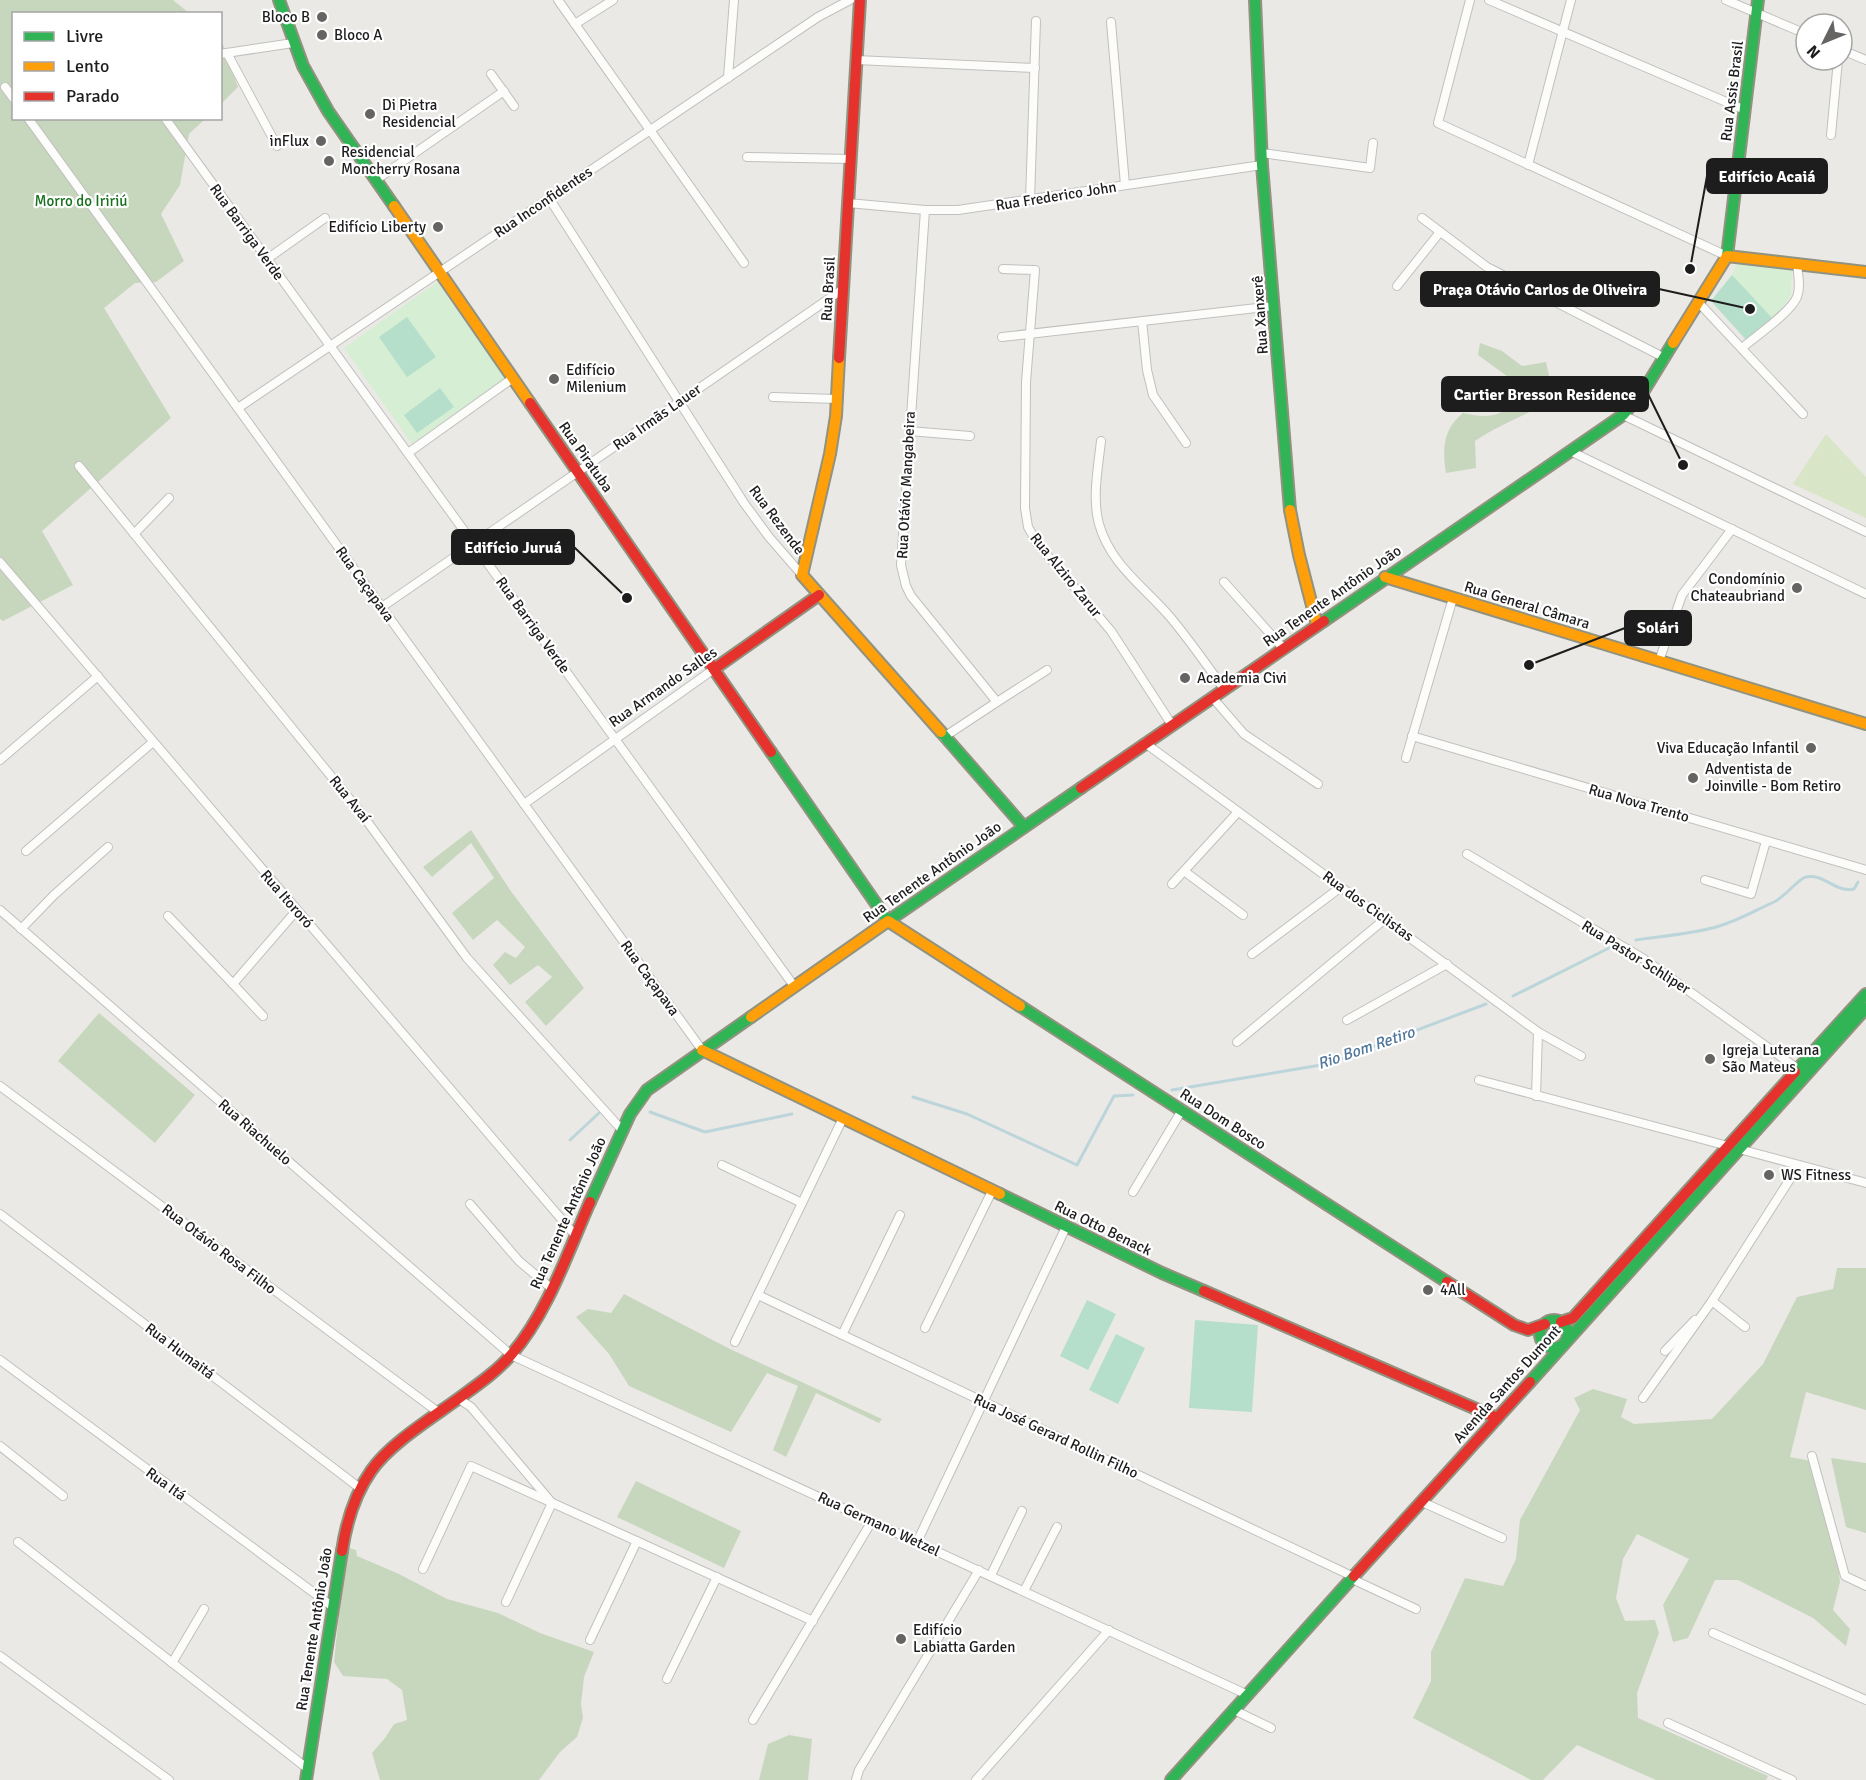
<svg xmlns="http://www.w3.org/2000/svg" width="1866" height="1780" font-family="Signika,sans-serif">
<style>
.grass{fill:#d8e6c7}
.forest{fill:#c7d7bd}
.park{fill:#d6efd4}
.pitch{fill:#b5decb}
.lines{fill:none;stroke-linecap:round;stroke-linejoin:round}
.stream{stroke:#bcd5db;stroke-width:3}
.street-casing{stroke:#c1c0be;stroke-width:10}
.fast-casing{stroke:#91927f;stroke-width:14}
.slow-casing{stroke:#91927f;stroke-width:14}
.jam-casing{stroke:#91927f;stroke-width:14}
.street{stroke:#fcfcfb;stroke-width:8}
.fast{stroke:#30b455;stroke-width:10}
.slow{stroke:#ff9f0a;stroke-width:10}
.jam{stroke:#e5322d;stroke-width:10}
.poi-dot{fill:#656463;stroke:#fff;stroke-width:2}
.labels{text-anchor:middle;dominant-baseline:central;stroke-width:4.5;stroke-linejoin:round;paint-order:stroke}
.poi-label{font-size:15px;fill:#1d1d1d;stroke:#fff;text-anchor:start}
.street-label{font-size:15px;fill:#1d1d1d;stroke:#fff}
.park-label{font-size:15px;fill:#16701b;stroke:#fff}
.water-label{font-size:16px;font-style:italic;fill:#50779c;stroke:#fff}
.leader{fill:none;stroke:#1d1d1d;stroke-width:2}
.callout-dot{fill:#1d1d1d;stroke:#fff;stroke-width:2}
.callout{fill:#1d1d1d;stroke:#1d1d1d;stroke-width:2}
.callout-label{font-size:16px;text-anchor:middle;font-weight:bold;fill:#fff}
</style>
<rect width="100%" height="100%" fill="#ebe9e5"/>
<polygon class="grass" points="1826,434 1866,477 1866,518 1793,484"/>
<g class="forest">
<polygon points="0,0 173,0 189,13 14,14 14,118 205,119 189,134 180,185 161,214 184,261 156,282 135,283 104,308 171,418 42,531 73,585 3,621 0,619"/>
<polygon points="221,39 238,87 221,104"/>
<path d="M1480,343L1502,351L1522,366L1546,362L1550,380L1545,404C1521,417 1497,426 1475,441L1476,468L1446,473C1442,449 1443,429 1463,413C1489,419 1500,417 1520,399L1511,379L1478,355Z"/>
<polygon points="471,830 510,890 584,988 546,1026 525,1002 552,977 538,965 510,985 493,965 505,952 516,958 525,947 497,920 473,940 452,913 494,878 471,843 432,877 423,867"/>
<polygon points="99,1013 195,1095 155,1143 58,1061"/>
<polygon points="1837,1268 1866,1268 1866,1410 1806,1392 1790,1457 1811,1461 1837,1557 1840,1582 1833,1610 1850,1629 1846,1646 1813,1618 1738,1580 1715,1580 1688,1638 1673,1642 1663,1605 1689,1559 1637,1534 1623,1559 1616,1598 1625,1621 1655,1620 1659,1633 1637,1693 1638,1718 1768,1776 1766,1780 1656,1780 1577,1745 1543,1780 1531,1780 1413,1718 1431,1681 1431,1652 1465,1578 1503,1586 1516,1559 1520,1520 1580,1410 1574,1398 1593,1389 1627,1399 1621,1417 1634,1424 1712,1419 1763,1364 1797,1297 1833,1289"/>
<polygon points="624,1294 730,1349 882,1419 879,1423 816,1393 786,1457 773,1450 798,1386 767,1373 731,1432 629,1386 609,1354 576,1317 588,1309 611,1313"/>
<polygon points="1831,1458 1866,1463 1866,1533 1846,1527"/>
<polygon points="636,1481 741,1531 724,1568 617,1517"/>
<polygon points="346,1547 356,1550 357,1556 399,1574 447,1599 498,1613 540,1633 594,1652 584,1677 581,1704 583,1718 577,1737 560,1752 539,1780 380,1780 372,1753 385,1738 394,1724 407,1720 402,1690 387,1679 343,1676 334,1662"/>
<polygon points="789,1735 812,1739 808,1780 759,1780 768,1744"/>
</g>
<g class="park">
<polygon points="1738,262 1792,271 1791,295 1776,317 1773,319 1711,301 1732,275"/>
<polygon points="437,282 505,378 412,444 344,348"/>
</g>
<g class="pitch">
<polygon points="1732,275 1773,319 1747,341 1711,301"/>
<polygon points="407,317 436,357 407,377 379,337"/>
<polygon points="440,388 454,407 417,433 404,415"/>
<polygon points="1087,1300 1116,1314 1088,1370 1060,1356"/>
<polygon points="1195,1320 1258,1325 1252,1412 1189,1408"/>
<polygon points="1116,1334 1145,1348 1118,1404 1089,1390"/>
</g>
<g class="lines">
<g class="stream">
<path d="M1636,940C1661,936 1695,934 1719,926C1737,921 1756,910 1774,902C1786,896 1799,878 1806,877C1824,873 1835,893 1854,889L1858,882"/>
<polyline points="1513,996 1609,948"/>
<polyline points="1172,1090 1327,1064 1486,1004"/>
<polyline points="913,1097 967,1114 1077,1165 1114,1096 1133,1095"/>
<polyline points="650,1112 705,1132 792,1114"/>
<polyline points="570,1140 599,1113"/>
</g>
<defs>
<g id="street">
<polyline points="558,0 744,263"/>
<polyline points="1470,0 1438,123 1727,256"/>
<polyline points="1489,0 1745,110"/>
<polyline points="1726,0 1806,34"/>
<polyline points="1111,22 1125,185"/>
<polyline points="575,24 613,0"/>
<polyline points="1842,50 1866,60"/>
<polyline points="227,53 277,146"/>
<polyline points="220,54 293,43"/>
<polyline points="856,60 1035,68"/>
<polyline points="491,74 514,106"/>
<polyline points="728,78 734,0"/>
<polyline points="5,87 14,99"/>
<polyline points="28,118 702,1050"/>
<polyline points="165,118 794,986"/>
<polyline points="1831,135 1838,60"/>
<polyline points="1262,153 1370,168 1373,143"/>
<polyline points="747,157 851,159"/>
<polyline points="1528,165 1571,0"/>
<polyline points="376,180 504,91"/>
<polyline points="549,198 744,503 769,537 802,575"/>
<polyline points="1030,200 1036,21"/>
<polyline points="848,203 925,210 958,210 1262,165"/>
<polyline points="925,210 901,565 906,586 911,596 997,702 944,737"/>
<polyline points="1422,218 1487,267 1665,358"/>
<polyline points="267,259 325,218"/>
<polyline points="1003,269 1035,270 1026,382 1025,508 1028,527 1037,543 1111,631 1172,725"/>
<polyline points="1397,286 1440,232"/>
<polyline points="1698,302 1803,414"/>
<polyline points="1142,321 1147,370 1153,395 1186,443"/>
<polyline points="1002,337 1274,306"/>
<path d="M1742,348C1755,337 1791,312 1797,297C1801,287 1798,275 1797,264"/>
<polyline points="773,397 837,399"/>
<polyline points="238,408 818,17 850,0"/>
<polyline points="1623,415 1866,532"/>
<polyline points="909,431 970,436"/>
<path d="M1101,441C1098,468 1092,498 1099,524C1111,566 1145,587 1171,618C1190,641 1207,665 1224,689"/>
<polyline points="1570,451 1866,594"/>
<polyline points="408,453 513,378"/>
<polyline points="79,466 361,813 467,958 622,1130"/>
<polyline points="134,534 169,498"/>
<polyline points="0,562 575,1235"/>
<polyline points="1224,582 1283,648"/>
<polyline points="382,607 843,289"/>
<polyline points="1659,661 1682,595 1732,529"/>
<polyline points="1212,697 1244,734 1318,784"/>
<polyline points="997,702 1047,670"/>
<polyline points="1412,736 1866,870"/>
<polyline points="1145,743 1538,1032 1536,1096"/>
<polyline points="1406,758 1453,598"/>
<polyline points="0,760 98,676"/>
<polyline points="524,804 714,669"/>
<polyline points="26,851 153,742"/>
<polyline points="1467,854 1644,959 1798,1069"/>
<polyline points="1184,871 1243,915"/>
<polyline points="1705,880 1751,894 1766,841"/>
<polyline points="1172,884 1238,812"/>
<polyline points="0,910 511,1355 1248,1695"/>
<polyline points="168,916 233,984 297,910"/>
<polyline points="21,929 54,895 108,847"/>
<polyline points="1252,954 1341,887"/>
<polyline points="233,984 263,1016"/>
<polyline points="1347,1020 1447,964"/>
<polyline points="1538,1032 1581,1056"/>
<polyline points="1237,1042 1385,919"/>
<polyline points="1479,1080 1728,1146"/>
<polyline points="0,1086 438,1412"/>
<polyline points="1739,1149 1866,1183"/>
<polyline points="722,1165 802,1203"/>
<polyline points="1133,1192 1182,1110"/>
<polyline points="470,1204 519,1261 551,1288"/>
<polyline points="0,1214 361,1489"/>
<polyline points="758,1295 1354,1577"/>
<polyline points="1712,1301 1745,1327"/>
<polyline points="925,1328 992,1191"/>
<polyline points="842,1335 900,1215"/>
<polyline points="735,1342 843,1118"/>
<polyline points="1665,1351 1695,1320"/>
<polyline points="0,1360 333,1607"/>
<polyline points="1643,1398 1712,1301 1799,1165"/>
<polyline points="459,1399 471,1407 552,1503 506,1602"/>
<polyline points="0,1446 63,1496"/>
<polyline points="1812,1456 1845,1576 1866,1586"/>
<polyline points="1422,1502 1502,1538"/>
<polyline points="18,1542 308,1769"/>
<polyline points="917,1542 1066,1227"/>
<polyline points="423,1569 471,1466 813,1621"/>
<polyline points="991,1575 1022,1511"/>
<polyline points="1352,1579 1416,1609"/>
<polyline points="1024,1591 1057,1527"/>
<polyline points="1713,1633 1866,1700"/>
<polyline points="590,1640 637,1541"/>
<polyline points="0,1656 169,1780"/>
<polyline points="172,1663 204,1609"/>
<polyline points="667,1679 717,1577"/>
<polyline points="1234,1710 1271,1728"/>
<polyline points="753,1720 872,1521"/>
<polyline points="1668,1723 1792,1780"/>
<polyline points="856,1780 859,1770 979,1570"/>
<polyline points="976,1780 1109,1630"/>
</g>
<g id="fast">
<polyline points="279,0 303,66 328,111 394,206"/>
<polyline points="1255,0 1262,165 1290,510"/>
<polyline points="1727,256 1758,0"/>
<polyline points="1324,621 1623,415 1643,392 1673,343"/>
<polyline points="941,732 1024,827"/>
<polyline points="771,752 888,921 1081,788"/>
<polyline points="1020,1006 1447,1282"/>
<polyline points="1795,1072 1866,994"/>
<polyline points="1000,1194 1162,1273 1204,1291"/>
<polyline points="590,1202 630,1114 647,1090 751,1017"/>
<circle cx="1554" cy="1334" r="14"/>
<polyline points="1530,1382 1866,1008"/>
<polyline points="306,1780 342,1551"/>
<polyline points="1171,1780 1354,1576"/>
</g>
<g id="slow">
<polyline points="394,206 530,403"/>
<polyline points="1673,343 1727,256 1866,272"/>
<polyline points="839,358 836,416 830,454 802,575 941,732"/>
<polyline points="1290,510 1299,555 1317,625"/>
<polyline points="1385,577 1866,724"/>
<polyline points="751,1017 888,921 1020,1006"/>
<polyline points="702,1050 1000,1194"/>
</g>
<g id="jam">
<polyline points="839,358 860,0"/>
<polyline points="530,403 771,752"/>
<polyline points="714,669 819,595"/>
<polyline points="1081,788 1324,621"/>
<polyline points="1447,1282 1514,1325 1528,1330 1545,1324"/>
<polyline points="1204,1291 1497,1418"/>
<polyline points="1561,1322 1573,1318 1795,1072"/>
<path d="M342,1551C346,1524 355,1494 371,1471C390,1443 435,1416 462,1396C480,1383 497,1371 511,1355C547,1314 568,1252 590,1202"/>
<polyline points="1354,1576 1530,1382"/>
</g>
</defs>
<use href="#street" class="street-casing"/>
<use href="#fast" class="fast-casing"/>
<use href="#slow" class="slow-casing"/>
<use href="#jam" class="jam-casing"/>
<use href="#street" class="street"/>
<use href="#fast" class="fast"/>
<use href="#slow" class="slow"/>
<use href="#jam" class="jam"/>
</g>
<g class="poi-dot">
<circle cx="322" cy="17" r="6"/>
<circle cx="322" cy="35" r="6"/>
<circle cx="370" cy="114" r="6"/>
<circle cx="321" cy="141" r="6"/>
<circle cx="329" cy="161" r="6"/>
<circle cx="438" cy="227" r="6"/>
<circle cx="554" cy="379" r="6"/>
<circle cx="1797" cy="588" r="6"/>
<circle cx="1185" cy="678" r="6"/>
<circle cx="1811" cy="748" r="6"/>
<circle cx="1693" cy="778" r="6"/>
<circle cx="1710" cy="1059" r="6"/>
<circle cx="1769" cy="1175" r="6"/>
<circle cx="1428" cy="1290" r="6"/>
<circle cx="901" cy="1639" r="6"/>
</g>
<g class="labels">
<g class="poi-label">
<text x="310" y="17" text-anchor="end">Bloco B</text>
<text x="334" y="35">Bloco A</text>
<text x="382" y="105">Di Pietra<tspan x="382" dy="17">Residencial</tspan></text>
<text x="309" y="141" text-anchor="end">inFlux</text>
<text x="341" y="152">Residencial<tspan x="341" dy="17">Moncherry Rosana</tspan></text>
<text x="426" y="227" text-anchor="end">Edifício Liberty</text>
<text x="566" y="370">Edifício<tspan x="566" dy="17">Milenium</tspan></text>
<text x="1785" y="579" text-anchor="end">Condomínio<tspan x="1785" dy="17">Chateaubriand</tspan></text>
<text x="1197" y="678">Academia Civi</text>
<text x="1799" y="748" text-anchor="end">Viva Educação Infantil</text>
<text x="1705" y="769">Adventista de<tspan x="1705" dy="17">Joinville - Bom Retiro</tspan></text>
<text x="1722" y="1050">Igreja Luterana<tspan x="1722" dy="17">São Mateus</tspan></text>
<text x="1781" y="1175">WS Fitness</text>
<text x="1440" y="1290">4All</text>
<text x="913" y="1630">Edifício<tspan x="913" dy="17">Labiatta Garden</tspan></text>
</g>
<g class="street-label">
<text transform="translate(1732 91) rotate(-83)">Rua Assis Brasil</text>
<text transform="translate(1056 196) rotate(-9)">Rua Frederico John</text>
<text transform="translate(543 202) rotate(-34)">Rua Inconfidentes</text>
<text transform="translate(247 232) rotate(54)">Rua Barriga Verde</text>
<text transform="translate(828 289) rotate(-87)">Rua Brasil</text>
<text transform="translate(1260 315) rotate(-94)">Rua Xanxerê</text>
<text transform="translate(657 417) rotate(-35)">Rua Irmãs Lauer</text>
<text transform="translate(586 457) rotate(55)">Rua Piratuba</text>
<text transform="translate(906 485) rotate(-87)">Rua Otávio Mangabeira</text>
<text transform="translate(777 520) rotate(53)">Rua Rezende</text>
<text transform="translate(1066 575) rotate(51)">Rua Alziro Zarur</text>
<text transform="translate(365 584) rotate(54)">Rua Caçapava</text>
<text transform="translate(1332 596) rotate(-35)">Rua Tenente Antônio João</text>
<text transform="translate(1527 605) rotate(17)">Rua General Câmara</text>
<text transform="translate(533 625) rotate(54)">Rua Barriga Verde</text>
<text transform="translate(663 687) rotate(-35)">Rua Armando Salles</text>
<text transform="translate(350 799) rotate(51)">Rua Avaí</text>
<text transform="translate(1639 803) rotate(16)">Rua Nova Trento</text>
<text transform="translate(932 872) rotate(-35)">Rua Tenente Antônio João</text>
<text transform="translate(287 899) rotate(49)">Rua Itororó</text>
<text transform="translate(1368 906) rotate(36)">Rua dos Ciclistas</text>
<text transform="translate(1636 957) rotate(32)">Rua Pastor Schliper</text>
<text transform="translate(650 978) rotate(54)">Rua Caçapava</text>
<text transform="translate(1223 1119) rotate(33)">Rua Dom Bosco</text>
<text transform="translate(255 1132) rotate(41)">Rua Riachuelo</text>
<text transform="translate(568 1213) rotate(-66)">Rua Tenente Antônio João</text>
<text transform="translate(1103 1228) rotate(26)">Rua Otto Benack</text>
<text transform="translate(219 1249) rotate(37)">Rua Otávio Rosa Filho</text>
<text transform="translate(180 1351) rotate(37)">Rua Humaitá</text>
<text transform="translate(1507 1384) rotate(-48)">Avenida Santos Dumont</text>
<text transform="translate(1056 1436) rotate(25)">Rua José Gerard Rollin Filho</text>
<text transform="translate(166 1484) rotate(36)">Rua Itá</text>
<text transform="translate(879 1524) rotate(25)">Rua Germano Wetzel</text>
<text transform="translate(314 1629) rotate(-81)">Rua Tenente Antônio João</text>
</g>
<g class="park-label">
<text x="81" y="201">Morro do Iririú</text>
</g>
<g class="water-label">
<text transform="translate(1366 1048) rotate(-19)">Rio Bom Retiro</text>
</g>
</g>
<path class="leader" d="M1690 269L1707 176M1750 309L1659 289M1683 465L1648 394M627 598L574 547M1529 665L1625 628"/>
<g class="callout-dot">
<circle cx="1690" cy="269" r="6"/>
<circle cx="1750" cy="309" r="6"/>
<circle cx="1683" cy="465" r="6"/>
<circle cx="627" cy="598" r="6"/>
<circle cx="1529" cy="665" r="6"/>
</g>
<g class="callout">
<rect x="1707" y="159" width="120" height="34" rx="6"/>
<rect x="1421" y="272" width="238" height="34" rx="6"/>
<rect x="1442" y="377" width="206" height="34" rx="6"/>
<rect x="452" y="530" width="122" height="34" rx="6"/>
<rect x="1625" y="611" width="66" height="34" rx="6"/>
</g>
<g class="callout-label">
<text x="1767" y="182">Edifício Acaiá</text>
<text x="1540" y="295">Praça Otávio Carlos de Oliveira</text>
<text x="1545" y="400">Cartier Bresson Residence</text>
<text x="513" y="553">Edifício Juruá</text>
<text x="1658" y="633">Solári</text>
</g>
<rect x="12" y="12" width="210" height="108" fill="#ffffff" stroke="#a5a5a5" stroke-width="1.5"/>
<rect x="24" y="32" width="30" height="9" fill="#30b455" stroke="#a5a5a5" stroke-width="1.5"/>
<text x="66" y="42" font-size="18" fill="#1d1d1d">Livre</text>
<rect x="24" y="62" width="30" height="9" fill="#ff9f0a" stroke="#a5a5a5" stroke-width="1.5"/>
<text x="66" y="72" font-size="18" fill="#1d1d1d">Lento</text>
<rect x="24" y="92" width="30" height="9" fill="#e5322d" stroke="#a5a5a5" stroke-width="1.5"/>
<text x="66" y="102" font-size="18" fill="#1d1d1d">Parado</text>
<g transform="translate(1824 42) rotate(227)"><circle r="28" fill="#ffffff" stroke="#a5a5a5" stroke-width="1.5"/>
<path d="M0-4.5L10 22L0 15L-10 22Z" fill="#656463"/>
<text y="-9" font-size="16" font-weight="bold" text-anchor="middle" fill="#1d1d1d">N</text>
</g>
</svg>
